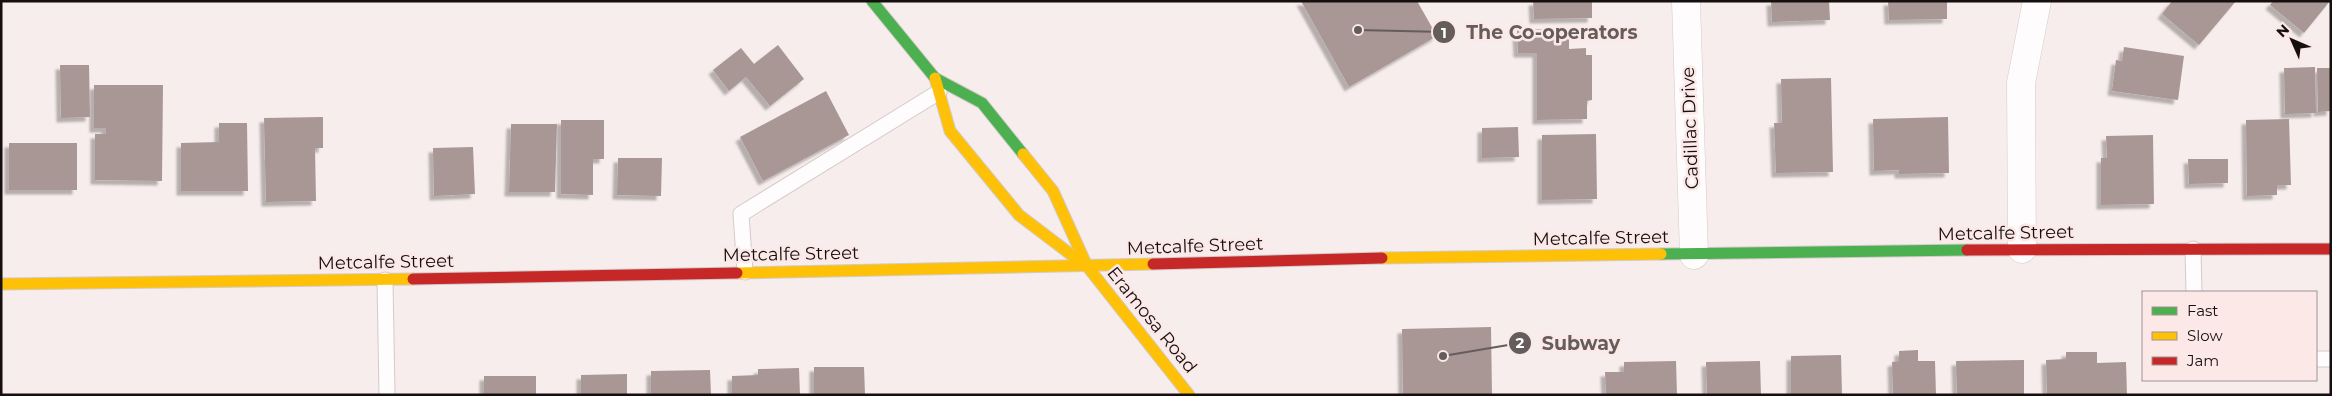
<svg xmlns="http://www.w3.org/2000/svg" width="2332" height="396" font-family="Montserrat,sans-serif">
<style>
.building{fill:#a99796;filter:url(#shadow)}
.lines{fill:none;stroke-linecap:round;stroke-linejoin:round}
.lane-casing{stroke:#d3cbca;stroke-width:17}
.street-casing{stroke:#d3cbca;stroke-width:29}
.fast-casing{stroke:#d3cbca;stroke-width:13}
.slow-casing{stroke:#d3cbca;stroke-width:13}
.jam-casing{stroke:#d3cbca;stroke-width:13}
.lane{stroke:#fefcfc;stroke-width:15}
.street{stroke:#fefcfc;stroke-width:28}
.fast{stroke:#4caf50;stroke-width:11}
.slow{stroke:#ffc107;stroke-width:11}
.jam{stroke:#c62828;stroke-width:11}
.labels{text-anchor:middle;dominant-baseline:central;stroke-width:5;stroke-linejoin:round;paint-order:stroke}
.street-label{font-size:18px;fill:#150f0f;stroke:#fce9e7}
.leader{fill:none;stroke:#645d5c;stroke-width:2}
.callout-dot{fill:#645d5c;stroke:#fce9e7;stroke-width:2}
.mark-label{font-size:15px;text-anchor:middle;font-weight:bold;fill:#fff}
.callout-label{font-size:19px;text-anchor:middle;font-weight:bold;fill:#645d5c;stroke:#fce9e7;stroke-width:5;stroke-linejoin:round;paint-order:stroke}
</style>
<defs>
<filter id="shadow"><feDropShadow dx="-4.5" dy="4.5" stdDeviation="1" flood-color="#0004"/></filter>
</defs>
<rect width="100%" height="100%" fill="#f7edec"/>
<g class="building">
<polygon points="1301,1 1417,1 1437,36 1349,87"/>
<polygon points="1533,1 1592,1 1592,18 1534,19"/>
<polygon points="1771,1 1829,1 1830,20 1772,22"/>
<polygon points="1888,1 1947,1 1947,19 1889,20"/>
<polygon points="2172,1 2236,1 2199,45 2162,14"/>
<polygon points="2273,1 2330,1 2304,33 2270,5"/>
<polygon points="1569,29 1569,49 1586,48 1586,55 1592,55 1592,100 1587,101 1587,119 1537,120 1537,53 1518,53 1517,30"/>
<polygon points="778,45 804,79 770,106 746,77 729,91 713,70 741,48 754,64"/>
<polygon points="2124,47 2184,56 2178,100 2112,91 2116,60 2122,61"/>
<polygon points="60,65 89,65 90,117 61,118"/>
<polygon points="2315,67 2316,113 2285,114 2284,68"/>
<polygon points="2317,68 2331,68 2331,111 2318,112"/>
<polygon points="1831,78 1833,172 1776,173 1774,123 1782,123 1781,79"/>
<polygon points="94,85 163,85 162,181 95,180 95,134 106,134 106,128 94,128"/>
<polygon points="826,91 849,135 763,181 740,137"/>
<polygon points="323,117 323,148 315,148 316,201 266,202 264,118"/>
<polygon points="1948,117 1949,173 1899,174 1899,170 1874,171 1873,119"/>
<polygon points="2289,119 2291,185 2277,185 2277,195 2247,196 2246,120"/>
<polygon points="561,120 604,120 604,159 593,159 593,195 561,194"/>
<polygon points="219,123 247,123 248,191 181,191 181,143 219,142"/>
<polygon points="511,124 557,124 555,192 509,192"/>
<polygon points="1518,127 1519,157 1482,158 1482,128"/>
<polygon points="1596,134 1597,199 1542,200 1542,135"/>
<polygon points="2153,135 2154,204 2101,205 2101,158 2107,158 2106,136"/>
<rect x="9" y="143" width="68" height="47"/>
<polygon points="473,147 475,194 434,196 433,148"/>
<polygon points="618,158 662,158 661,196 617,195"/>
<polygon points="2188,159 2228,159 2228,183 2189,184"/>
<polygon points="1491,327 1492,395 1403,395 1402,329"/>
<polygon points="1918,350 1918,361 1935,361 1936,395 1893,395 1892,362 1899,361 1899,351"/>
<polygon points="2066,352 2097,352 2097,363 2126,362 2127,395 2047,395 2046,360 2066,359"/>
<polygon points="1841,355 1842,395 1791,395 1791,356"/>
<polygon points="2024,360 2024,395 1957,395 1956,361"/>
<polygon points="1676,361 1677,395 1606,395 1605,372 1624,372 1624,362"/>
<polygon points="1760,361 1761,395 1707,395 1706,362"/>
<polygon points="814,367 864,367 865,395 814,395"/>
<polygon points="799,368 800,395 732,395 732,376 758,375 758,369"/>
<polygon points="710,370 711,395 651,395 651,371"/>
<polygon points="627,374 627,395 581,395 581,375"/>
<rect x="484" y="376" width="52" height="19"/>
</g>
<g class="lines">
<defs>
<g id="lane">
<polyline points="2193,249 2194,292"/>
<polyline points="745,272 741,214 939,92"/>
<polyline points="385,280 387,395"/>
<polyline points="2316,359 2331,359"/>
</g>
<g id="street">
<polyline points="1686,1 1694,255"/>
<polyline points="2022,249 2021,83 2037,1"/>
</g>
<g id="fast">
<polyline points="872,1 935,78 982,103 1023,154"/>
<polyline points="1661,254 1967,250"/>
</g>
<g id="slow">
<polyline points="935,78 950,131 1019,215 1086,266"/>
<polyline points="1023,154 1053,191 1087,266 1189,395"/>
<polyline points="1382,258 1661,254"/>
<polyline points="737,273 1153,264"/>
<polyline points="1,284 413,279"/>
</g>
<g id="jam">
<polyline points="1967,250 2331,249"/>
<polyline points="1153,264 1382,258"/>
<polyline points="413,279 737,273"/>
</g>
</defs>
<use href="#lane" class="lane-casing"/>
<use href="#street" class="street-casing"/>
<use href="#fast" class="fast-casing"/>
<use href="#slow" class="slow-casing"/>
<use href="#jam" class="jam-casing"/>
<use href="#lane" class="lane"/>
<use href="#street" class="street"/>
<use href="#fast" class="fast"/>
<use href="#slow" class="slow"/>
<use href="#jam" class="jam"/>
</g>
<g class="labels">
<g class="street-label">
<text transform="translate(1690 128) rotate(-92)">Cadillac Drive</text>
<text transform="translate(2006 233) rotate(-1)">Metcalfe Street</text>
<text transform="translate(1601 238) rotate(-1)">Metcalfe Street</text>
<text transform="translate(1195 246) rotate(-2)">Metcalfe Street</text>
<text transform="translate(791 254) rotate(-1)">Metcalfe Street</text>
<text transform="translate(386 262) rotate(-1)">Metcalfe Street</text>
<text transform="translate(1152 320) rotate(51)">Eramosa Road</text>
</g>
</g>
<path class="leader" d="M1358 30L1444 32M1443 356L1520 343"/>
<g class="callout-dot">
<circle cx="1358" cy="30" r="5"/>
<circle cx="1443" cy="356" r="5"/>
<circle cx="1444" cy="32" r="12"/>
<circle cx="1520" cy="343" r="12"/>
</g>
<g class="mark-label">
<text x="1444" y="38">1</text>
<text x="1520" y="348">2</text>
</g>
<g class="callout-label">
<text x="1552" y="39">The Co-operators</text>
<text x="1581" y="350">Subway</text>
</g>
<rect width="2332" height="396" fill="none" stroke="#150f0f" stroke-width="5"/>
<rect x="2142" y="291" width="175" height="90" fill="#fce9e7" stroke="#a09291"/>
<rect x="2152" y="307" width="25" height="8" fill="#4caf50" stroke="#a09291"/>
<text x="2187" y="316" font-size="15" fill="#150f0f">Fast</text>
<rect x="2152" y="332" width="25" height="8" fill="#ffc107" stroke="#a09291"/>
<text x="2187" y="341" font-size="15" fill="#150f0f">Slow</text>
<rect x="2152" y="357" width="25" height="8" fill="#c62828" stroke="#a09291"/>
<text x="2187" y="366" font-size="15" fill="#150f0f">Jam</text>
<g transform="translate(2292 40) rotate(315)" stroke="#fce9e7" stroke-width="4" paint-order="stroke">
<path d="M0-4L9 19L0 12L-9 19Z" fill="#150f0f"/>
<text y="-8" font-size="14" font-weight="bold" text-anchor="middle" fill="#150f0f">N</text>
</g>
</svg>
